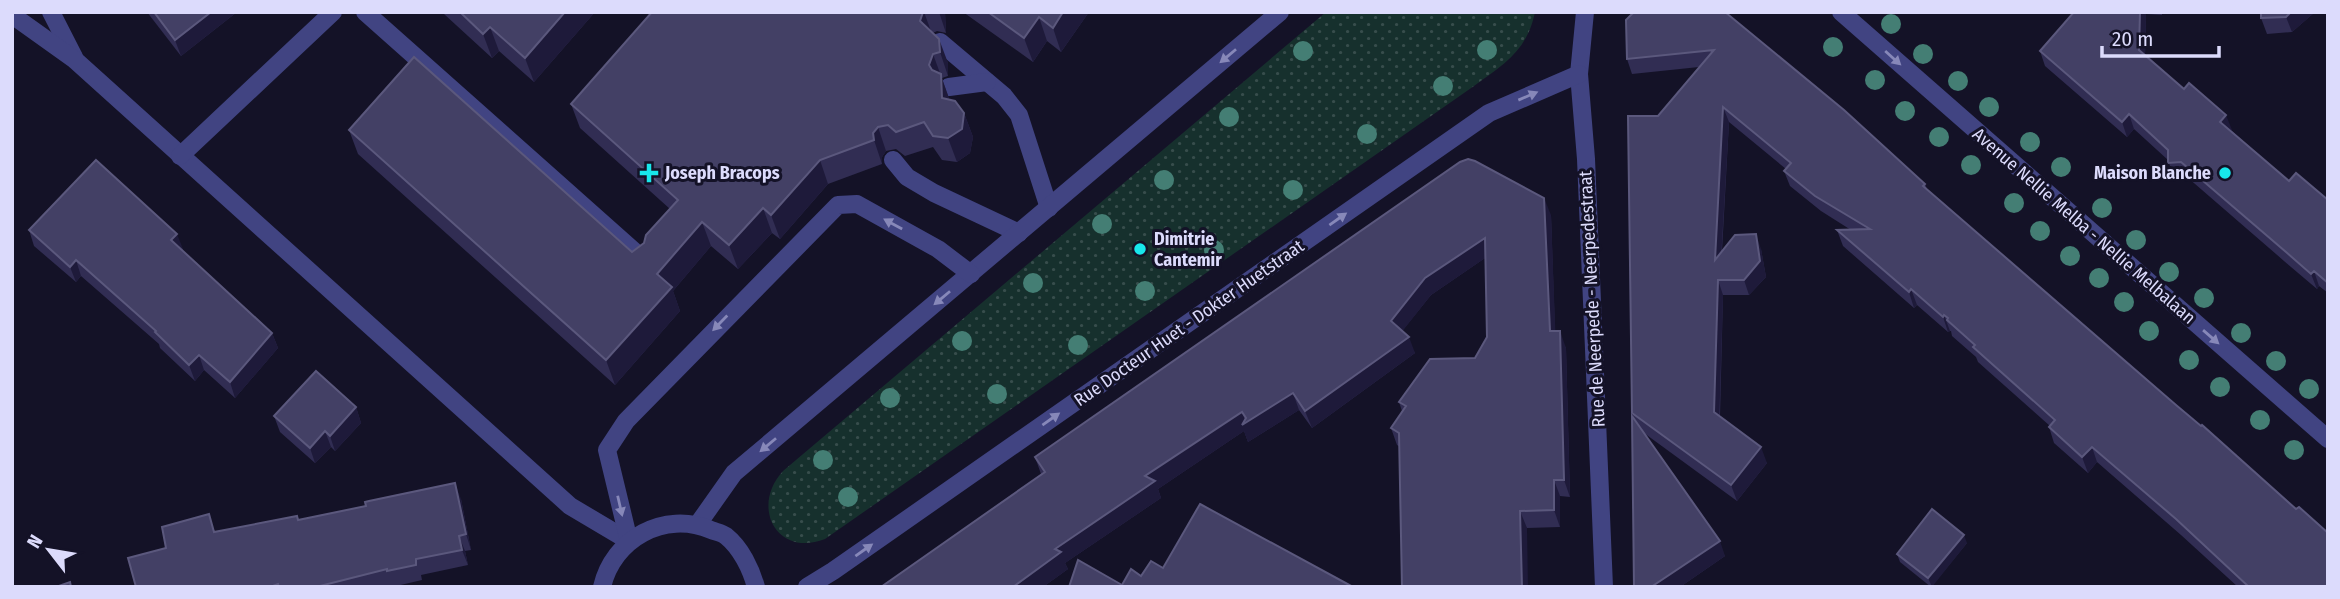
<svg xmlns="http://www.w3.org/2000/svg" width="2340" height="599" font-family="'Fira Sans Condensed',sans-serif">
<style>
.park{fill:url(#park-dots)}
.lines{fill:none;stroke-linecap:round;stroke-linejoin:round}
.minor{stroke:#414482;stroke-width:18}
.tree{fill:#447e74}
.wall{fill:#312d53}
.shaded-wall{fill:#1e1a3a}
.building{fill:#434065;stroke:#5b587d;stroke-width:2}
.oneway{fill:#8788b9}
.poi-dot{fill:#18e7eb;stroke:#141227;stroke-width:2.5}
.labels{text-anchor:middle;dominant-baseline:central;stroke-width:6;stroke-linejoin:round;paint-order:stroke}
.poi-label{font-size:18px;font-weight:bold;fill:#dcdbfc;stroke:#141227;text-anchor:start}
.street-label{font-size:18px;fill:#dcdbfc;stroke:#141227}
</style>
<defs>
<pattern id="park-dots" width="8" height="8" patternUnits="userSpaceOnUse" patternTransform="scale(1.75)"><rect width="8" height="8" fill="#16302d"/><path d="M2 2h.1M6 6h.1" fill="none" stroke="#374d4c" stroke-width="1.8" stroke-linecap="round"/></pattern>
</defs>
<rect width="100%" height="100%" fill="#141227"/>
<path class="park" d="M1326,12H1535C1527,51 1504,64 1474,86L825,539C777,558 750,507 783,471Z"/>
<g class="lines">
<g class="minor">
<polyline points="51,12 74,57"/>
<polyline points="365,12 644,260"/>
<polyline points="1585,12 1579,74 1586,159 1604,587"/>
<polyline points="1841,12 2328,439"/>
<polyline points="12,15 75,60 570,506 629,541"/>
<polyline points="940,42 1004,96 1019,115 1049,208"/>
<polyline points="949,87 987,82"/>
<polyline points="180,156 333,12"/>
<polyline points="893,160 907,177 934,193 1019,233"/>
<polyline points="698,524 734,473 1280,12"/>
<polyline points="629,541 607,450 626,421 838,205 857,204 938,249 971,274"/>
<path d="M602,587C613,539 664,510 711,530C716,532 722,533 726,536C741,548 751,569 756,587"/>
<polyline points="807,587 833,571 1489,113 1579,74"/>
</g>
</g>
<g class="tree">
<circle cx="1891" cy="24" r="10"/>
<circle cx="1833" cy="47" r="10"/>
<circle cx="1487" cy="50" r="10"/>
<circle cx="1303" cy="51" r="10"/>
<circle cx="1923" cy="54" r="10"/>
<circle cx="1875" cy="80" r="10"/>
<circle cx="1958" cy="81" r="10"/>
<circle cx="1443" cy="86" r="10"/>
<circle cx="1989" cy="107" r="10"/>
<circle cx="1905" cy="111" r="10"/>
<circle cx="1229" cy="117" r="10"/>
<circle cx="1367" cy="134" r="10"/>
<circle cx="1939" cy="137" r="10"/>
<circle cx="2030" cy="142" r="10"/>
<circle cx="1971" cy="165" r="10"/>
<circle cx="2061" cy="167" r="10"/>
<circle cx="1164" cy="180" r="10"/>
<circle cx="1293" cy="190" r="10"/>
<circle cx="2014" cy="203" r="10"/>
<circle cx="2102" cy="208" r="10"/>
<circle cx="1102" cy="224" r="10"/>
<circle cx="2040" cy="231" r="10"/>
<circle cx="2136" cy="240" r="10"/>
<circle cx="1214" cy="250" r="10"/>
<circle cx="2070" cy="256" r="10"/>
<circle cx="2169" cy="272" r="10"/>
<circle cx="2099" cy="278" r="10"/>
<circle cx="1033" cy="283" r="10"/>
<circle cx="1145" cy="291" r="10"/>
<circle cx="2204" cy="298" r="10"/>
<circle cx="2124" cy="302" r="10"/>
<circle cx="2149" cy="331" r="10"/>
<circle cx="2241" cy="333" r="10"/>
<circle cx="962" cy="341" r="10"/>
<circle cx="1078" cy="345" r="10"/>
<circle cx="2189" cy="360" r="10"/>
<circle cx="2276" cy="361" r="10"/>
<circle cx="2220" cy="387" r="10"/>
<circle cx="2309" cy="389" r="10"/>
<circle cx="997" cy="394" r="10"/>
<circle cx="890" cy="398" r="10"/>
<circle cx="2260" cy="420" r="10"/>
<circle cx="2294" cy="450" r="10"/>
<circle cx="823" cy="460" r="10"/>
<circle cx="848" cy="497" r="10"/>
</g>
<g class="wall">
<polygon points="147,12 237,12 181,56"/>
<polygon points="443,12 595,12 534,82 499,51 492,58 444,14"/>
<polygon points="652,12 945,12 946,33 937,31 933,33 948,63 948,76 942,78 949,99 964,113 973,137 970,153 957,162 942,160 933,147 905,156 896,149 886,151 882,157 882,164 828,184 780,239 772,233 738,269 711,246 673,291 680,311 615,385 358,154 349,130 632,252 644,243 670,209 580,128 571,104"/>
<polygon points="963,12 1089,12 1061,52 1047,41 1033,62"/>
<polygon points="1725,12 1925,184 1927,189 2328,587 2238,587 2181,535 2097,462 2088,473 2054,443 2049,427 2050,426 1978,362 1976,357 1952,336 1951,331 1950,331 1948,332 1917,305 1914,308 1843,246 1837,230 1851,230 1821,211 1790,186 1784,171 1786,169 1729,122 1722,251 1761,249 1766,277 1749,295 1723,295 1720,416 1767,463 1737,501 1644,433 1725,556 1680,587 1634,587 1634,420 1632,413 1658,116 1699,67 1632,74 1627,59"/>
<polygon points="2074,12 2162,12 2162,15 2146,14 2145,55 2289,181 2328,200 2328,293 2319,286 2317,289 2291,267 2187,177 2174,178 2168,160 2134,129 2127,137 2045,66 2040,51"/>
<polygon points="2261,12 2315,12 2292,32 2267,34 2261,18"/>
<polygon points="1551,215 1555,331 1566,348 1570,497 1560,496 1560,527 1527,528 1397,445 1391,428 1402,411 1399,402 1475,358 1487,337 1485,258 1431,295 1402,331 1415,353 1312,428 1299,410 1248,442 1244,431 1158,489 1161,498 1065,563 1068,569 1043,587 881,587 1041,474 1035,457"/>
<polygon points="29,230 183,249 182,250 272,333 278,348 235,398 204,370 195,381 160,348 159,344 81,276 76,282 34,246"/>
<polygon points="356,407 361,423 335,451 331,447 315,463 280,432 274,416"/>
<polygon points="461,499 471,550 465,551 468,565 421,575 422,580 392,587 392,585 383,587 136,587 166,548 216,532"/>
<polygon points="1967,543 1931,587 1900,562 1897,554"/>
</g>
<g class="shaded-wall">
<polygon points="211,12 237,12 181,56 175,40"/>
<polygon points="565,12 595,12 534,82 525,58"/>
<polygon points="923,12 924,12 932,34 920,21"/>
<polygon points="939,12 945,12 946,33"/>
<polygon points="1063,12 1089,12 1061,52 1053,28"/>
<polygon points="2140,12 2145,12 2146,14 2145,65 2139,50"/>
<polygon points="2291,12 2315,12 2292,32 2286,17"/>
<polygon points="1039,17 1047,41 1033,62 1024,38"/>
<polygon points="490,27 499,51 492,58 483,34"/>
<polygon points="939,39 948,63 948,76 940,52"/>
<polygon points="933,54 949,98 951,122 929,65"/>
<polygon points="1723,107 1729,122 1720,276 1715,260"/>
<polygon points="964,113 973,137 970,153 957,162 948,138"/>
<polygon points="2129,114 2134,129 2127,137 2122,122"/>
<polygon points="2226,115 2232,130 2226,137 2220,122"/>
<polygon points="878,127 886,151 882,157 882,164 874,140 873,133"/>
<polygon points="820,160 828,184 780,239 771,215"/>
<polygon points="1544,198 1551,215 1556,348 1550,331"/>
<polygon points="763,208 772,233 738,269 729,245"/>
<polygon points="702,222 711,246 673,291 680,311 615,385 606,360 657,274"/>
<polygon points="177,234 183,249 177,256 171,240"/>
<polygon points="1756,234 1761,249 1766,277 1749,295 1744,280"/>
<polygon points="1485,238 1491,254 1431,295 1397,338 1391,321 1425,278"/>
<polygon points="76,260 81,276 76,282 70,267"/>
<polygon points="2314,271 2319,286 2317,289 2311,274"/>
<polygon points="1718,280 1723,295 1719,427 1714,412"/>
<polygon points="1911,289 1917,305 1914,308 1909,292"/>
<polygon points="1944,315 1950,331 1948,332 1943,317"/>
<polygon points="1560,331 1566,348 1570,497 1564,480"/>
<polygon points="272,333 278,348 235,398 230,382"/>
<polygon points="1409,337 1415,353 1312,428 1305,411"/>
<polygon points="199,355 204,370 195,381 189,365"/>
<polygon points="1293,393 1299,410 1248,442 1244,431 1158,489 1161,498 1065,563 1068,569 1043,587 1013,587 1055,549 1145,476 1242,412 1246,423"/>
<polygon points="356,407 361,423 335,451 330,436"/>
<polygon points="325,431 331,447 315,463 310,448"/>
<polygon points="1761,447 1767,463 1737,501 1731,485"/>
<polygon points="2092,447 2097,462 2088,473 2082,457"/>
<polygon points="1554,480 1560,496 1560,527 1554,510"/>
<polygon points="455,483 461,499 471,550 466,534"/>
<polygon points="1520,511 1527,528 1528,587 1522,587"/>
<polygon points="1964,535 1967,543 1932,587 1928,578"/>
<polygon points="459,536 465,551 468,565 462,550"/>
<polygon points="1720,541 1725,556 1680,587 1651,587"/>
</g>
<g class="building">
<polygon points="154,12 211,12 175,40"/>
<polygon points="460,12 565,12 525,58 490,27 483,34"/>
<polygon points="652,12 923,12 920,21 939,39 940,52 933,54 929,65 932,70 941,74 942,98 955,101 964,113 962,129 948,138 933,136 924,122 896,132 888,125 878,127 873,133 874,140 820,160 771,215 763,208 729,245 702,222 657,274 672,287 606,360 349,130 414,57 632,252 644,243 646,235 678,200 571,104"/>
<polygon points="988,12 1063,12 1053,28 1039,17 1024,38"/>
<polygon points="1634,12 1725,12 1844,110 1925,184 1923,186 2176,405 2201,426 2202,425 2296,509 2299,507 2328,533 2328,587 2249,587 2176,519 2092,447 2082,457 2049,427 2055,420 1973,347 1975,345 1947,320 1948,318 1944,315 1943,317 1911,289 1909,292 1837,230 1870,229 1815,196 1784,171 1791,163 1723,107 1715,260 1735,235 1756,234 1760,261 1744,280 1718,280 1714,412 1761,447 1731,485 1632,413 1628,116 1658,116 1714,50 1627,59 1626,20"/>
<polygon points="2074,12 2140,12 2139,50 2184,89 2189,83 2226,115 2220,122 2289,181 2296,173 2328,200 2328,283 2314,271 2311,274 2286,252 2181,162 2168,163 2168,150 2129,114 2122,122 2040,51"/>
<polygon points="2261,12 2291,12 2286,17 2261,18"/>
<polygon points="1468,159 1475,161 1544,198 1550,331 1560,331 1564,480 1554,480 1554,510 1520,511 1522,587 1402,587 1399,433 1391,428 1406,406 1399,402 1430,359 1475,358 1487,337 1485,238 1425,278 1391,321 1409,337 1305,411 1293,393 1242,425 1246,418 1242,412 1145,476 1155,481 1055,549 1061,552 1013,587 881,587 1045,472 1035,457 1460,162"/>
<polygon points="96,160 177,234 171,240 272,333 230,382 199,355 189,365 155,332 156,331 76,260 70,267 29,230"/>
<polygon points="316,371 356,407 330,436 325,431 310,448 274,416"/>
<polygon points="1632,416 1720,541 1651,587 1634,587"/>
<polygon points="455,483 466,534 459,536 462,550 416,559 416,565 387,571 387,569 316,587 279,587 278,584 270,587 136,587 128,558 166,548 162,527 209,514 214,532 297,516 298,520 366,506 365,502 369,501"/>
<polygon points="1200,504 1353,587 1069,587 1078,560 1122,585 1131,569 1141,576 1151,561 1163,568"/>
<polygon points="1932,509 1964,535 1928,578 1897,554"/>
<polygon points="70,582 71,587 56,587"/>
</g>
<defs><path id="oneway-solid" d="M-6-.8H1V-3.2L6.5 0L1 3.2V.8H-6Z" transform="scale(1.75)"/></defs>
<g class="oneway">
<use href="#oneway-solid" transform="translate(1228 56) rotate(140)"/>
<use href="#oneway-solid" transform="translate(1893 58) rotate(42)"/>
<use href="#oneway-solid" transform="translate(1528 96) rotate(-23)"/>
<use href="#oneway-solid" transform="translate(1338 219) rotate(-35)"/>
<use href="#oneway-solid" transform="translate(893 224) rotate(-151)"/>
<use href="#oneway-solid" transform="translate(942 298) rotate(140)"/>
<use href="#oneway-solid" transform="translate(720 323) rotate(134)"/>
<use href="#oneway-solid" transform="translate(2211 337) rotate(41)"/>
<use href="#oneway-solid" transform="translate(1051 419) rotate(-35)"/>
<use href="#oneway-solid" transform="translate(768 445) rotate(140)"/>
<use href="#oneway-solid" transform="translate(620 506) rotate(77)"/>
<use href="#oneway-solid" transform="translate(864 550) rotate(-35)"/>
</g>
<g class="poi-dot">
<path d="M645.5 162.5h7v7h7v7h-7v7h-7v-7h-7v-7h7z"/>
<circle cx="2225" cy="173" r="7"/>
<circle cx="1140" cy="249" r="7"/>
</g>
<g class="labels">
<g class="poi-label">
<text x="665" y="173">Joseph Bracops</text>
<text x="2211" y="173" text-anchor="end">Maison Blanche</text>
<text x="1154" y="239">Dimitrie<tspan x="1154" dy="21">Cantemir</tspan></text>
</g>
<g class="street-label">
<text transform="translate(2084 226) rotate(41)">Avenue Nellie Melba - Nellie Melbalaan</text>
<text transform="translate(1592 299) rotate(-93)">Rue de Neerpede - Neerpedestraat</text>
<text transform="translate(1189 323) rotate(-35)">Rue Docteur Huet - Dokter Huetstraat</text>
</g>
</g>
<rect width="2340" height="599" fill="none" stroke="#dcdbfc" stroke-width="28"/>
<g transform="translate(49 550) rotate(301)" stroke="#141227" stroke-width="5" paint-order="stroke">
<path d="M0-5L12 26L0 18L-12 26Z" fill="#dcdbfc"/>
<text y="-10" font-size="19" font-weight="bold" text-anchor="middle" fill="#dcdbfc">N</text>
</g>
<path d="M2102 46v10h117v-10" fill="none" stroke="#dcdbfc" stroke-width="3.5"/>
<text x="2112" y="46" font-size="21" fill="#dcdbfc" stroke="#141227" stroke-width="5" paint-order="stroke">20 m</text>
</svg>
